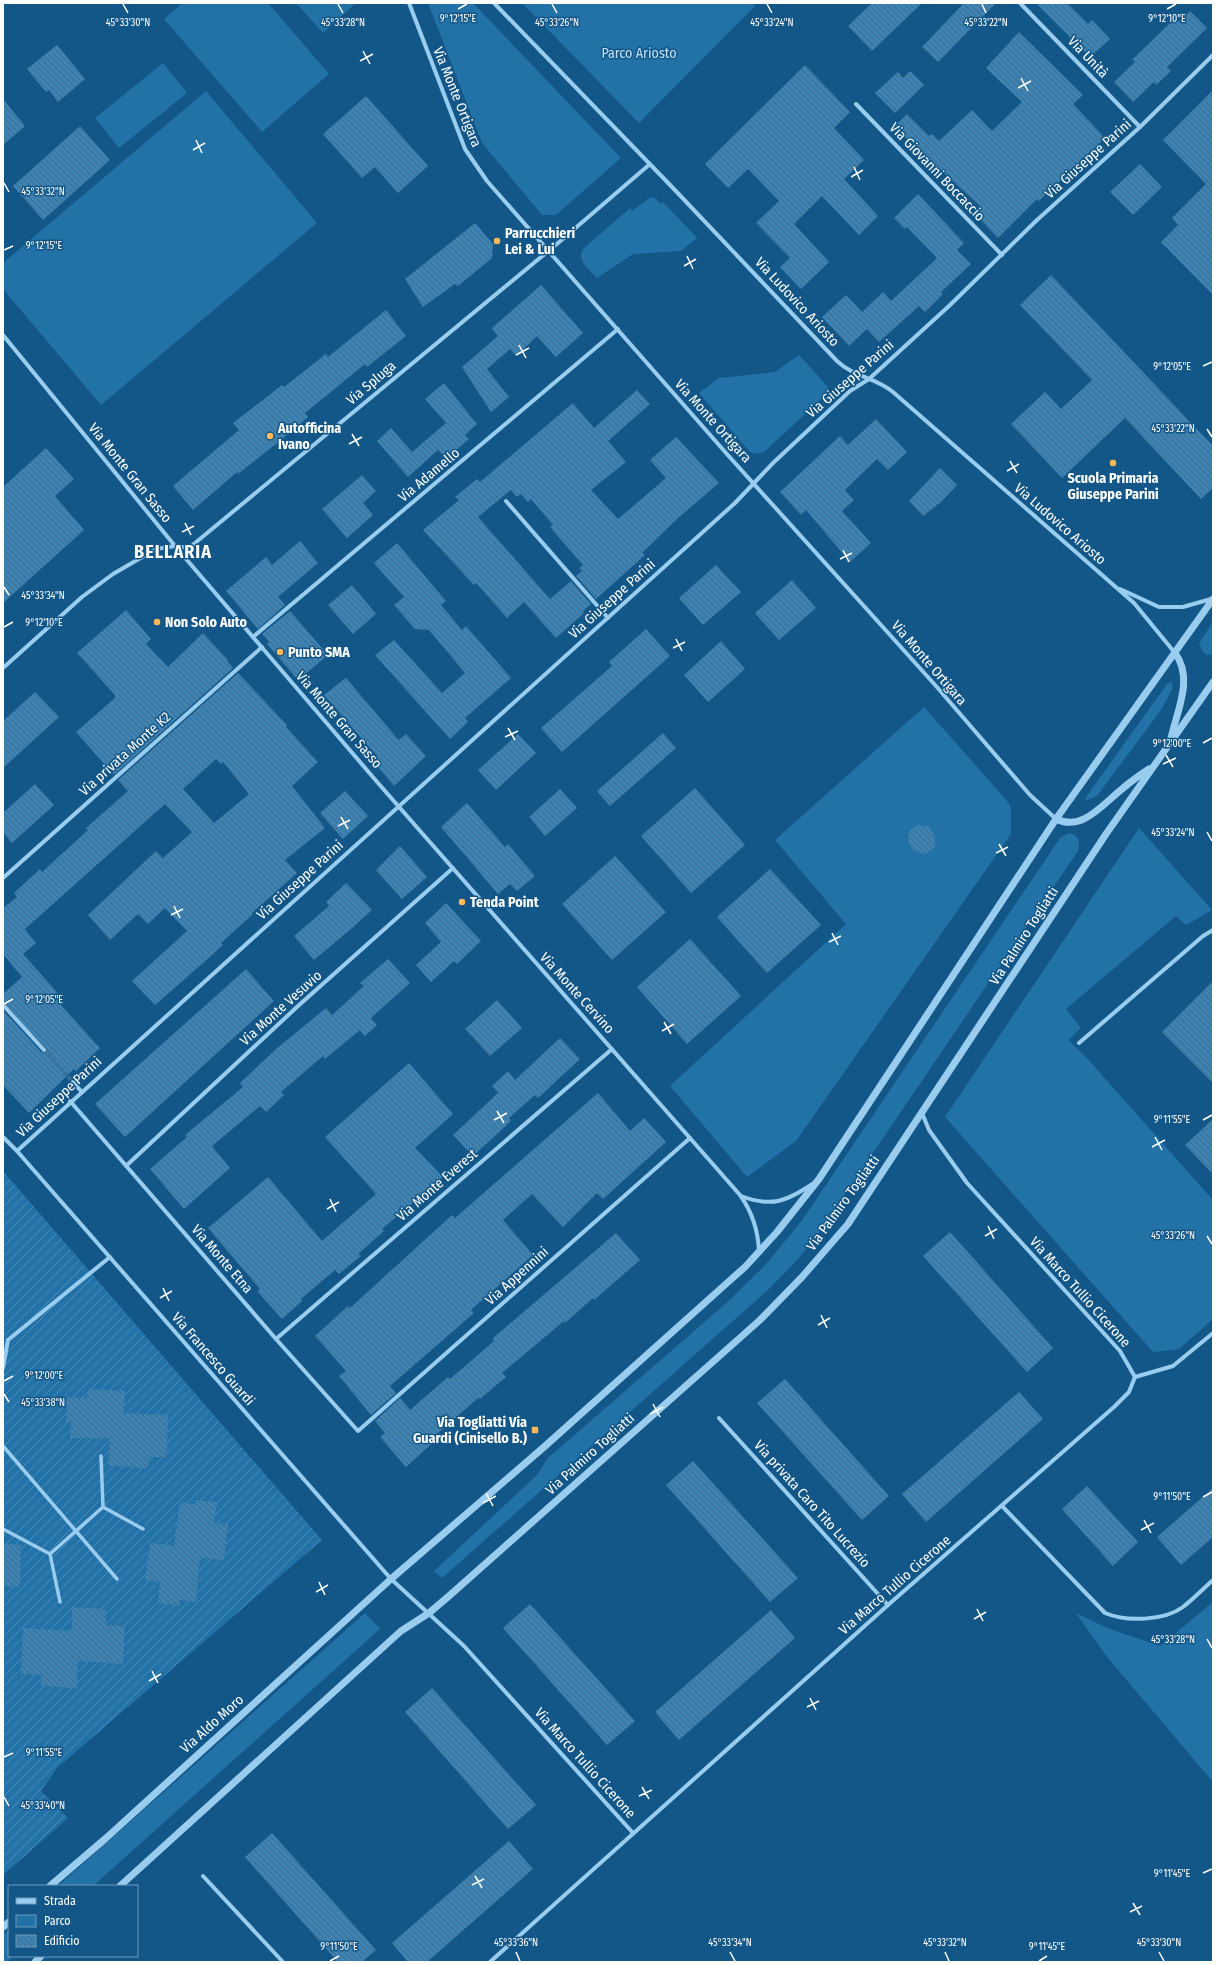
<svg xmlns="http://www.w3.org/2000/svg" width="1216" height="1965" font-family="'Fira Sans Condensed',sans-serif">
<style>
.green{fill:#2271a7}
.garden{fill:url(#garden-furrows)}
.building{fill:url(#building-back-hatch);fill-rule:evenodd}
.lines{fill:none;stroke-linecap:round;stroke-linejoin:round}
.minor-tunnel{stroke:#36709b;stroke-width:4;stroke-dasharray:4 2;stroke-linecap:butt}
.pedestrian{stroke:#99cdf0;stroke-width:3.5}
.minor{stroke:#99cdf0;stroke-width:4}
.tertiary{stroke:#99cdf0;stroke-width:7}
.ticks{fill:none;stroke:#fff;stroke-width:1.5}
.poi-dot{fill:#ffb758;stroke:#135789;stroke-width:1.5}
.labels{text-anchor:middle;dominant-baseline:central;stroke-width:3;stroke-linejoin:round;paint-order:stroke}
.park-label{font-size:14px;fill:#c0e3fb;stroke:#135789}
.street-label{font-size:14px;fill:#fff;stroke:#135789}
.poi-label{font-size:14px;font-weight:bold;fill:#fff;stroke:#135789;text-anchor:start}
.district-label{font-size:18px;font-weight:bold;letter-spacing:1px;fill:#fff;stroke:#135789}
.ticks-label{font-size:10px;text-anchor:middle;fill:#fff;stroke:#135789;stroke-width:3;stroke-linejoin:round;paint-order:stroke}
</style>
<defs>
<pattern id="garden-furrows" width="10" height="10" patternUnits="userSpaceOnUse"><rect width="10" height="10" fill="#2271a7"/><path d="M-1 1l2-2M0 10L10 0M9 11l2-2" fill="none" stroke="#4e8db9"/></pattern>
<pattern id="building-back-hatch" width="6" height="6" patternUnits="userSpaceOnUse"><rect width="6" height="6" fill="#3c82b2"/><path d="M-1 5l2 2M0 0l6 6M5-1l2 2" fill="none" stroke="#436a84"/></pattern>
</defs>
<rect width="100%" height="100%" fill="#135789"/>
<g class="green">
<polygon points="183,3 268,3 329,74 262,132 164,19"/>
<polygon points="296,3 356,3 323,33"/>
<polygon points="428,3 473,3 621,158 556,215 542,215 482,143"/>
<polygon points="522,3 752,3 755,6 639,123"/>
<polygon points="163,63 187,93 119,148 95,118"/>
<polygon points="206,91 317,223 101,405 3,289 3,263"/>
<path d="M651,197L656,199L660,204L663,202L697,238L681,251L633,254L597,278C590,270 576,261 583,249L630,208L632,211Z"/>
<path d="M799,355L828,387L829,392L765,451C759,455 753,454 748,450L699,393L719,378L775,372Z"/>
<polygon points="1213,622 1213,654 1206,655 1202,650 1199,643"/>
<polygon points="1171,681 1173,688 1161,710 1097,796 1086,801 1086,797 1167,684"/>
<polygon points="924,707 1008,802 1011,808 1011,834 796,1141 747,1177 670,1086 846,924 775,840"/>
<polygon points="1139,828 1212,910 1186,925 1176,916 1066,1009 1081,1028 1068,1040 1086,1057 1213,1200 1213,1319 1179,1349 1153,1352 945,1117"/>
<path d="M1069,833C1078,834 1081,842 1078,851L820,1231L798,1259L769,1289L442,1578L434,1571L536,1476L548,1458L732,1298L767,1263L803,1219L1060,838Z"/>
<polygon points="1213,1602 1213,1782 1107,1657 1076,1613 1107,1628 1160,1646"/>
<polygon points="365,1613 380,1629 93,1886 58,1886"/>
<polygon points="9,1930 9,1956 14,1956 7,1962 3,1962 3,1935"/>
</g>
<polygon class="garden" points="3,1171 322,1540 57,1768 41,1791 68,1818 3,1875"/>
<g class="building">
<polygon points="872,3 922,3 872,51 848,26"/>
<polygon points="964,3 996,3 938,62 922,47"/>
<polygon points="1036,3 1067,3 1088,24 1092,20 1110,39 1090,57"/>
<polygon points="1190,11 1207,28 1167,67 1171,71 1156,85 1154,82 1133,102 1114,82 1135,62 1132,60 1175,18 1179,22"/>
<polygon points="1019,32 1083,95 1073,104 1105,138 1039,201 1037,199 998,238 975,214 982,208 941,170 938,173 915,151 917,149 894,127 907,114 929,136 932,134 939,141 972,110 992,131 1022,102 986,68"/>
<polygon points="57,45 85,79 58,102 49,90 46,92 27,69"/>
<polygon points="805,65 850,112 834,128 864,160 844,179 878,216 859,235 822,196 794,224 829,262 801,289 780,267 790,258 756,223 779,201 748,169 728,188 705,164"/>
<polygon points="910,71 924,85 895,113 875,93 898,72 903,78"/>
<polygon points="1213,90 1213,295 1161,242 1178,225 1172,218 1206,184 1163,140"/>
<polygon points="366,96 428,166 398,193 375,167 362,178 323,134"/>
<polygon points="3,99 25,126 3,145"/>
<polygon points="80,126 110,160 43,220 13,186"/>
<polygon points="1140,164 1162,187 1133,215 1110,192"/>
<polygon points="918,194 964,243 957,250 971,264 941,292 943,294 925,312 919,306 879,342 867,329 849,346 822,317 846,295 862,312 883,292 891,301 937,258 907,227 905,229 894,218"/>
<polygon points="475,223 493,244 492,258 458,286 455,284 423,307 405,279"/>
<polygon points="1051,275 1213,446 1213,488 1201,499 1125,418 1062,478 1011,424 1045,392 1061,409 1092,380 1020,305"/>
<polygon points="541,285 583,333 556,357 537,336 516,356 510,349 487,369 509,397 491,412 462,367 498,336 492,328"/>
<polygon points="386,310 406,336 367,367 365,364 305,413 308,417 276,444 238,474 237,472 193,510 173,486 239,430 233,423 282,385 284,387 326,354 328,357"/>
<polygon points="444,383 477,424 465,435 469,439 446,459 438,450 408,477 377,441 391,428 412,452 446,423 425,399"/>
<polygon points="637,390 650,404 608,441 626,462 591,490 618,519 666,478 650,460 676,437 719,483 678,518 642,553 645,555 596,599 576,576 582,571 579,568 583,565 550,527 553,525 531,499 528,502 521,494 517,497 511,490 478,517 550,599 571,581 591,604 583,611 584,613 556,638 524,602 507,618 476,583 474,585 423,530 459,500 455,497 477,479 480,482 573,403 594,428"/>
<polygon points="876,419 907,452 888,470 877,459 845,490 854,500 842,511 871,543 850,562 806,510 801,515 780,492 840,436 848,445"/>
<polygon points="46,448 74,479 55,496 84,530 3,603 3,487"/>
<polygon points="940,468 957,485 941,502 923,516 909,501"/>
<polygon points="362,475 376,491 363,503 373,515 347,538 322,509"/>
<polygon points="300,541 318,563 278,597 285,605 258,629 226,591 266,557 272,565"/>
<polygon points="397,543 446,601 441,605 462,630 466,626 511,678 465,718 468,722 450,739 375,655 394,640 442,693 465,673 429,630 415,629 394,605 404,597 374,563"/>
<polygon points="716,565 741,592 703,625 679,598"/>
<polygon points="792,580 816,608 779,640 755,613"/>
<polygon points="352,585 376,614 353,634 328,605"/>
<polygon points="126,610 151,639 146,644 168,667 203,633 228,660 227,661 233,668 114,775 76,732 115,698 115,695 77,653"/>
<polygon points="290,611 328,655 298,680 267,644 269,642 262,634"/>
<polygon points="646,629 670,656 562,752 541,728 612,666 609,662"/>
<polygon points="721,641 745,669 708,702 684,675"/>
<path d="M238,673L287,725L286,727L318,762L292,786L325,828L285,860L297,873L252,913L253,914L221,943L223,945L211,956L155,1005L132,981L187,931L165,908L148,924L138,914L110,940L88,915L156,851L163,858L192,832L165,804L25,929L36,943L23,954L63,999L59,1003L100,1048L76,1071L74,1069L29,1113L3,1085V1010L41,1052L45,1053L47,1050L3,1002V994L22,977L3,954V908L17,897L14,893L40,869L42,872L88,830L86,828L128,791L118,780ZM216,759L221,764L223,762L249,794L214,823L183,789Z"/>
<polygon points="346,678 397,738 399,740 406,734 426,756 394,786 372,760 377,756 324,695"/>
<polygon points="35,692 59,717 3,768 3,721"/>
<polygon points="663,733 676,748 610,806 597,791"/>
<polygon points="518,734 536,753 496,790 478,770"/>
<polygon points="35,784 54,805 12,843 3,832 3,813"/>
<polygon points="695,788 745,845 691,893 641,836"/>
<polygon points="560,789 577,808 545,836 529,817"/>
<polygon points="345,791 368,816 343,839 320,813"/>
<polygon points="467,803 505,847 508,844 535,876 517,891 510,884 498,894 441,827"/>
<polygon points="917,825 928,826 935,836 935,847 926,854 914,851 908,842 909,831"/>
<polygon points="400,846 427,877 402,899 376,870"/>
<polygon points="615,856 666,912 612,960 562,904"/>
<polygon points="770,869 821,925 767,973 717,917"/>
<polygon points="346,883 372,910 351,929 314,960 294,936 329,906 326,902"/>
<polygon points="446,903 481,941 457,964 454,961 431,982 416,965 441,942 425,923"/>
<polygon points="690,939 741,996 687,1044 637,987"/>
<polygon points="388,959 410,983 371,1018 377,1025 365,1036 360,1030 325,1059 323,1056 281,1092 284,1095 266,1112 260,1106 212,1146 230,1168 184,1209 150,1169 187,1137 185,1135 243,1087 240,1083 276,1049 326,1008 332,1015 364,986 360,983"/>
<polygon points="246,969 274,1001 125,1137 95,1104"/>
<polygon points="1213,981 1213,1083 1162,1032"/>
<polygon points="497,1000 522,1028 490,1056 465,1029"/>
<polygon points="560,1038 580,1059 538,1098 535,1095 509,1118 511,1121 473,1156 453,1135 498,1093 492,1086 508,1071 515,1080"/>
<polygon points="409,1063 453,1114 415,1148 443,1177 382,1229 384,1231 358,1254 361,1256 339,1274 335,1270 301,1299 302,1301 282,1319 257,1291 260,1289 208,1228 268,1177 322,1241 376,1194 325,1137"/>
<polygon points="598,1093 630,1131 644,1118 666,1142 603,1199 597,1193 563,1227 532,1194 503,1220 533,1255 471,1310 474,1313 390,1386 396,1393 371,1415 339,1376 346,1371 315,1336 348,1306 350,1308 452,1215 455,1218"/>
<polygon points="1213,1119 1213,1174 1185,1145"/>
<polygon points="950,1232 1053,1348 1027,1372 923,1256"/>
<polygon points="616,1233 640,1260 594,1300 593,1298 565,1323 564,1321 502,1373 506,1377 480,1399 478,1398 437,1434 439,1437 406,1467 380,1437 385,1433 375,1421 400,1398 410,1410 448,1377 450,1379 494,1341 492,1339"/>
<polygon points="785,1379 889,1496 862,1520 757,1403"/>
<polygon points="88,1389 125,1391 124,1413 168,1415 167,1457 149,1457 148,1468 108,1466 110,1439 70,1438 71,1422 66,1422 67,1397 87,1398"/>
<polygon points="1019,1392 1043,1419 926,1522 902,1494"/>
<polygon points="693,1461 798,1578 770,1602 666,1485"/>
<polygon points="1087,1486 1138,1542 1113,1566 1062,1509"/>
<polygon points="1213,1488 1213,1537 1181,1565 1157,1537"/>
<polygon points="196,1500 217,1502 214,1523 228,1524 224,1560 200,1558 196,1602 180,1600 180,1606 158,1603 160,1582 145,1580 150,1543 174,1546 180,1502 195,1504"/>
<polygon points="3,1544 21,1545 20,1587 3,1586"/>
<polygon points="530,1604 635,1721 607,1745 503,1628"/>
<polygon points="72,1607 106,1609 106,1625 125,1626 123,1664 78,1661 77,1688 41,1686 41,1675 21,1674 23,1628 72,1631"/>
<polygon points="771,1610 795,1638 679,1740 655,1712"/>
<polygon points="432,1688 536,1805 508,1829 405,1712"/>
<polygon points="272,1833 376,1950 362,1962 338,1962 245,1857"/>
<polygon points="509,1841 533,1869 427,1962 408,1962 392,1943"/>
</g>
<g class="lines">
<polyline class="minor-tunnel" points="44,1050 73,1082"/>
<g class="pedestrian">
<polyline points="3,1446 117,1579"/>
<polyline points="101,1456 103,1507"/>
<polyline points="3,1529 50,1554"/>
<polyline points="60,1602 50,1554 103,1507 143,1529"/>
</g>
<g class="minor">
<polyline points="409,3 465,149 487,181 726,453 936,686 1030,795 1056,819"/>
<path d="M494,3L673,188L837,361C855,378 875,377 893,392L1134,603L1175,653"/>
<polyline points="1020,3 1140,127"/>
<polyline points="856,104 1002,255"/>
<path d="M3,335L175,546L378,783L740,1195C753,1213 758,1230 759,1251"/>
<polyline points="506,501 608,618"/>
<polyline points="1120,589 1159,607 1183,607 1211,599"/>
<polyline points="253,637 618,329"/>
<polyline points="3,668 82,597 113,574 156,549 175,546 189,548 558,243 650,164"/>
<polyline points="3,878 262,647"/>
<polyline points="3,1005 44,1050"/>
<polyline points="1079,1043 1203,936 1213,930"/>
<polyline points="73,1082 81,1091"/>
<polyline points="70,1101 276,1339 358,1431 690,1138"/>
<polyline points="922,1113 929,1130 967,1183 1120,1351 1135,1377"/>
<polyline points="3,1137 17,1151 391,1579 464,1646 633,1833"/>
<polyline points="17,1151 735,503 773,463 850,391 869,379 949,306 1037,220 1140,127 1213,55"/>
<polyline points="126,1166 298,1006 453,868"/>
<path d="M741,1196C772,1208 787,1201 814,1183"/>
<polyline points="276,1339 612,1049"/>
<polyline points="3,1368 8,1340 110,1257"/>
<polyline points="1135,1377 1173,1366 1213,1333"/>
<polyline points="719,1418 888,1605"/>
<path d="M1002,1506L1105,1613C1126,1622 1164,1621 1183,1607C1193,1599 1203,1589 1213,1580"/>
<polyline points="203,1876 283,1962"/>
<polyline points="490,1962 888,1605 1114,1407 1129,1392 1135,1377"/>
</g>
<g class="tertiary">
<path d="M1171,738C1177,711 1194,678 1175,653"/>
<path d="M1056,819C1082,832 1103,804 1122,789C1130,782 1140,775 1149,769"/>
<polyline points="50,1886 105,1839 391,1579 544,1447 727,1283 745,1267 777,1232 819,1179 1056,819 1213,599"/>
<polyline points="120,1886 401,1631 429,1613 449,1596 760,1320 802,1277 848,1224 1106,834 1213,682"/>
<polyline points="3,1927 9,1922"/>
<polyline points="35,1962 41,1956"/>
</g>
</g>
<path class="ticks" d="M123,4L128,13M338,4L343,13M552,4L557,13M767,4L772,13M982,4L986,13M458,9L467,4M1167,9L1176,4M363,51L370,64M360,61L373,54M1021,78L1028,91M1018,88L1031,81M196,140L202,153M193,150L205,143M854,167L860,180M851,177L863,170M4,183L9,192M4,250L13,246M687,256L693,269M684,266L696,259M519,345L526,358M516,355L529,348M1203,366L1212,362M1207,429L1212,437M352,434L359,446M349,444L362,437M1010,461L1017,473M1007,471L1019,464M185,523L191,535M182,532L194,526M843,550L849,562M840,559L852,553M4,587L9,595M4,627L13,622M676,639L682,651M673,648L685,642M508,728L515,740M505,737L518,731M1203,743L1212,738M1166,755L1173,767M1163,764L1176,758M341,817L348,829M338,826L350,820M1207,832L1212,841M999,844L1006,856M996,853L1008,847M174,906L180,918M171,915L183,909M832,933L838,945M829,942L841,936M4,1004L13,999M664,1022L671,1034M662,1031L674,1024M497,1111L504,1123M494,1120L507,1113M1203,1120L1212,1115M1155,1137L1162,1150M1152,1147L1165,1140M330,1199L336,1212M327,1209L339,1202M988,1226L994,1239M985,1236L997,1229M1207,1236L1212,1244M163,1288L169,1301M160,1298L172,1291M821,1315L827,1328M818,1325L830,1318M4,1381L13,1376M4,1394L9,1402M653,1404L660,1417M650,1414L663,1407M486,1493L493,1506M1203,1497L1212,1492M483,1503L496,1496M1144,1520L1151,1533M1141,1530L1154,1523M319,1582L325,1595M316,1592L328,1585M977,1609L983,1621M974,1619L986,1612M1207,1639L1212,1648M152,1671L158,1683M149,1681L161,1674M810,1698L816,1710M807,1707L819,1701M4,1757L13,1753M642,1787L649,1799M639,1796L652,1790M4,1797L9,1806M1203,1873L1212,1869M475,1876L482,1888M472,1885L484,1879M1133,1903L1140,1915M1130,1912L1142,1906M516,1952L520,1961M730,1952L735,1961M945,1952L949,1961M1159,1952L1164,1961M330,1961L339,1956M1039,1961L1047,1956"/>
<g class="poi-dot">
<circle cx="497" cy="241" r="4"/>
<circle cx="270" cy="436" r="4"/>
<circle cx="1113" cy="463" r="4"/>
<circle cx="157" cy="622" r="4"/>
<circle cx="280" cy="652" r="4"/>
<circle cx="462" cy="902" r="4"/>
<rect x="531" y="1426" width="8" height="8" rx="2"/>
</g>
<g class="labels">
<g class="park-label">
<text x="639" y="53">Parco Ariosto</text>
</g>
<g class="street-label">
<text transform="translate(1088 57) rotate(46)">Via Unità</text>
<text transform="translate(457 97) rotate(68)">Via Monte Ortigara</text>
<text transform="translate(1088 159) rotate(-42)">Via Giuseppe Parini</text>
<text transform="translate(937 172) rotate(46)">Via Giovanni Boccaccio</text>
<text transform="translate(797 302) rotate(47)">Via Ludovico Ariosto</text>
<text transform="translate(850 379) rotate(-41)">Via Giuseppe Parini</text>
<text transform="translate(371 383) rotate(-40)">Via Spluga</text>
<text transform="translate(713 421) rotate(48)">Via Monte Ortigara</text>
<text transform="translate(130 473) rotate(51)">Via Monte Gran Sasso</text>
<text transform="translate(429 475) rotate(-40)">Via Adamello</text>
<text transform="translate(1060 524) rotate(41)">Via Ludovico Ariosto</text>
<text transform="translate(612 599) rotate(-42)">Via Giuseppe Parini</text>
<text transform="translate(929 663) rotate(49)">Via Monte Ortigara</text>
<text transform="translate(339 720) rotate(49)">Via Monte Gran Sasso</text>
<text transform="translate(125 754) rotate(-42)">Via privata Monte K2</text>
<text transform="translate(300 880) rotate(-42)">Via Giuseppe Parini</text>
<text transform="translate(1024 936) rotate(-57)">Via Palmiro Togliatti</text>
<text transform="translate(577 993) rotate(48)">Via Monte Cervino</text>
<text transform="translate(281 1008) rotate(-42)">Via Monte Vesuvio</text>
<text transform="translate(59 1097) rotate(-43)">Via Giuseppe Parini</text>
<text transform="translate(437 1185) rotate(-41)">Via Monte Everest</text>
<text transform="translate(843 1203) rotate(-54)">Via Palmiro Togliatti</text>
<text transform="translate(222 1259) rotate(49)">Via Monte Etna</text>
<text transform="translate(517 1276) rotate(-42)">Via Appennini</text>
<text transform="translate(1080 1292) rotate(48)">Via Marco Tullio Cicerone</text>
<text transform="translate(213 1359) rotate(49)">Via Francesco Guardi</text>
<text transform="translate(590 1454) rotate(-42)">Via Palmiro Togliatti</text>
<text transform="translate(812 1504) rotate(48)">Via privata Caro Tito Lucrezio</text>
<text transform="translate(895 1585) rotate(-41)">Via Marco Tullio Cicerone</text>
<text transform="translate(212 1724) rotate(-42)">Via Aldo Moro</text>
<text transform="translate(585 1763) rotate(48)">Via Marco Tullio Cicerone</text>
</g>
<g class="poi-label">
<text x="505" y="233">Parrucchieri<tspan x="505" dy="16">Lei &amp; Lui</tspan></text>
<text x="278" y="428">Autofficina<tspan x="278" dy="16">Ivano</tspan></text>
<text x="1113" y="478" text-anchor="middle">Scuola Primaria<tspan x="1113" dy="16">Giuseppe Parini</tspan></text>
<text x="165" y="622">Non Solo Auto</text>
<text x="288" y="652">Punto SMA</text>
<text x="470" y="902">Tenda Point</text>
<text x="527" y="1422" text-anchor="end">Via Togliatti Via<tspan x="527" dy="16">Guardi (Cinisello B.)</tspan></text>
</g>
<g class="district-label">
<text x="173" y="552">BELLARIA</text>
</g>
</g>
<g class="ticks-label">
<text x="1167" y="22">9°12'10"E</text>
<text x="458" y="22">9°12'15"E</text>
<text x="128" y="26">45°33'30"N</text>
<text x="343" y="26">45°33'28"N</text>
<text x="557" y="26">45°33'26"N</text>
<text x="772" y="26">45°33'24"N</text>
<text x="986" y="26">45°33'22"N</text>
<text x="43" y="195">45°33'32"N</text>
<text x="44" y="249">9°12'15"E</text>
<text x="1172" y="370">9°12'05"E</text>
<text x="1173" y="432">45°33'22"N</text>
<text x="43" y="599">45°33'34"N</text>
<text x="44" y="626">9°12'10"E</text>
<text x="1172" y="747">9°12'00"E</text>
<text x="1173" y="836">45°33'24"N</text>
<text x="44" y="1003">9°12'05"E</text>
<text x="1172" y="1123">9°11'55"E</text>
<text x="1173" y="1239">45°33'26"N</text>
<text x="44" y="1379">9°12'00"E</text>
<text x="43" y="1406">45°33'38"N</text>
<text x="1172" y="1500">9°11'50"E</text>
<text x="1173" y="1643">45°33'28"N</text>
<text x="44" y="1756">9°11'55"E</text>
<text x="43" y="1809">45°33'40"N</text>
<text x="1172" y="1877">9°11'45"E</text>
<text x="516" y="1946">45°33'36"N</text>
<text x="730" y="1946">45°33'34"N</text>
<text x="945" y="1946">45°33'32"N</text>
<text x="1159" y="1946">45°33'30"N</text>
<text x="339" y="1950">9°11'50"E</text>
<text x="1047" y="1950">9°11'45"E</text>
</g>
<rect width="1216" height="1965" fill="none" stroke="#ffffff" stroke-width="8"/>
<rect x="8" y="1885" width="130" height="72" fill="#135789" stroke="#719ab8"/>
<rect x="16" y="1898" width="20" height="6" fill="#99cdf0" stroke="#719ab8"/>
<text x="44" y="1905" font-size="12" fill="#ffffff">Strada</text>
<rect x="16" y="1915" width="20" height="12" fill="#2271a7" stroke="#719ab8"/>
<text x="44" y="1925" font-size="12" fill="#ffffff">Parco</text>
<rect x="16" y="1935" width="20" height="12" fill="url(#building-back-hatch)" stroke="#719ab8"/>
<text x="44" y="1945" font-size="12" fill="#ffffff">Edificio</text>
</svg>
